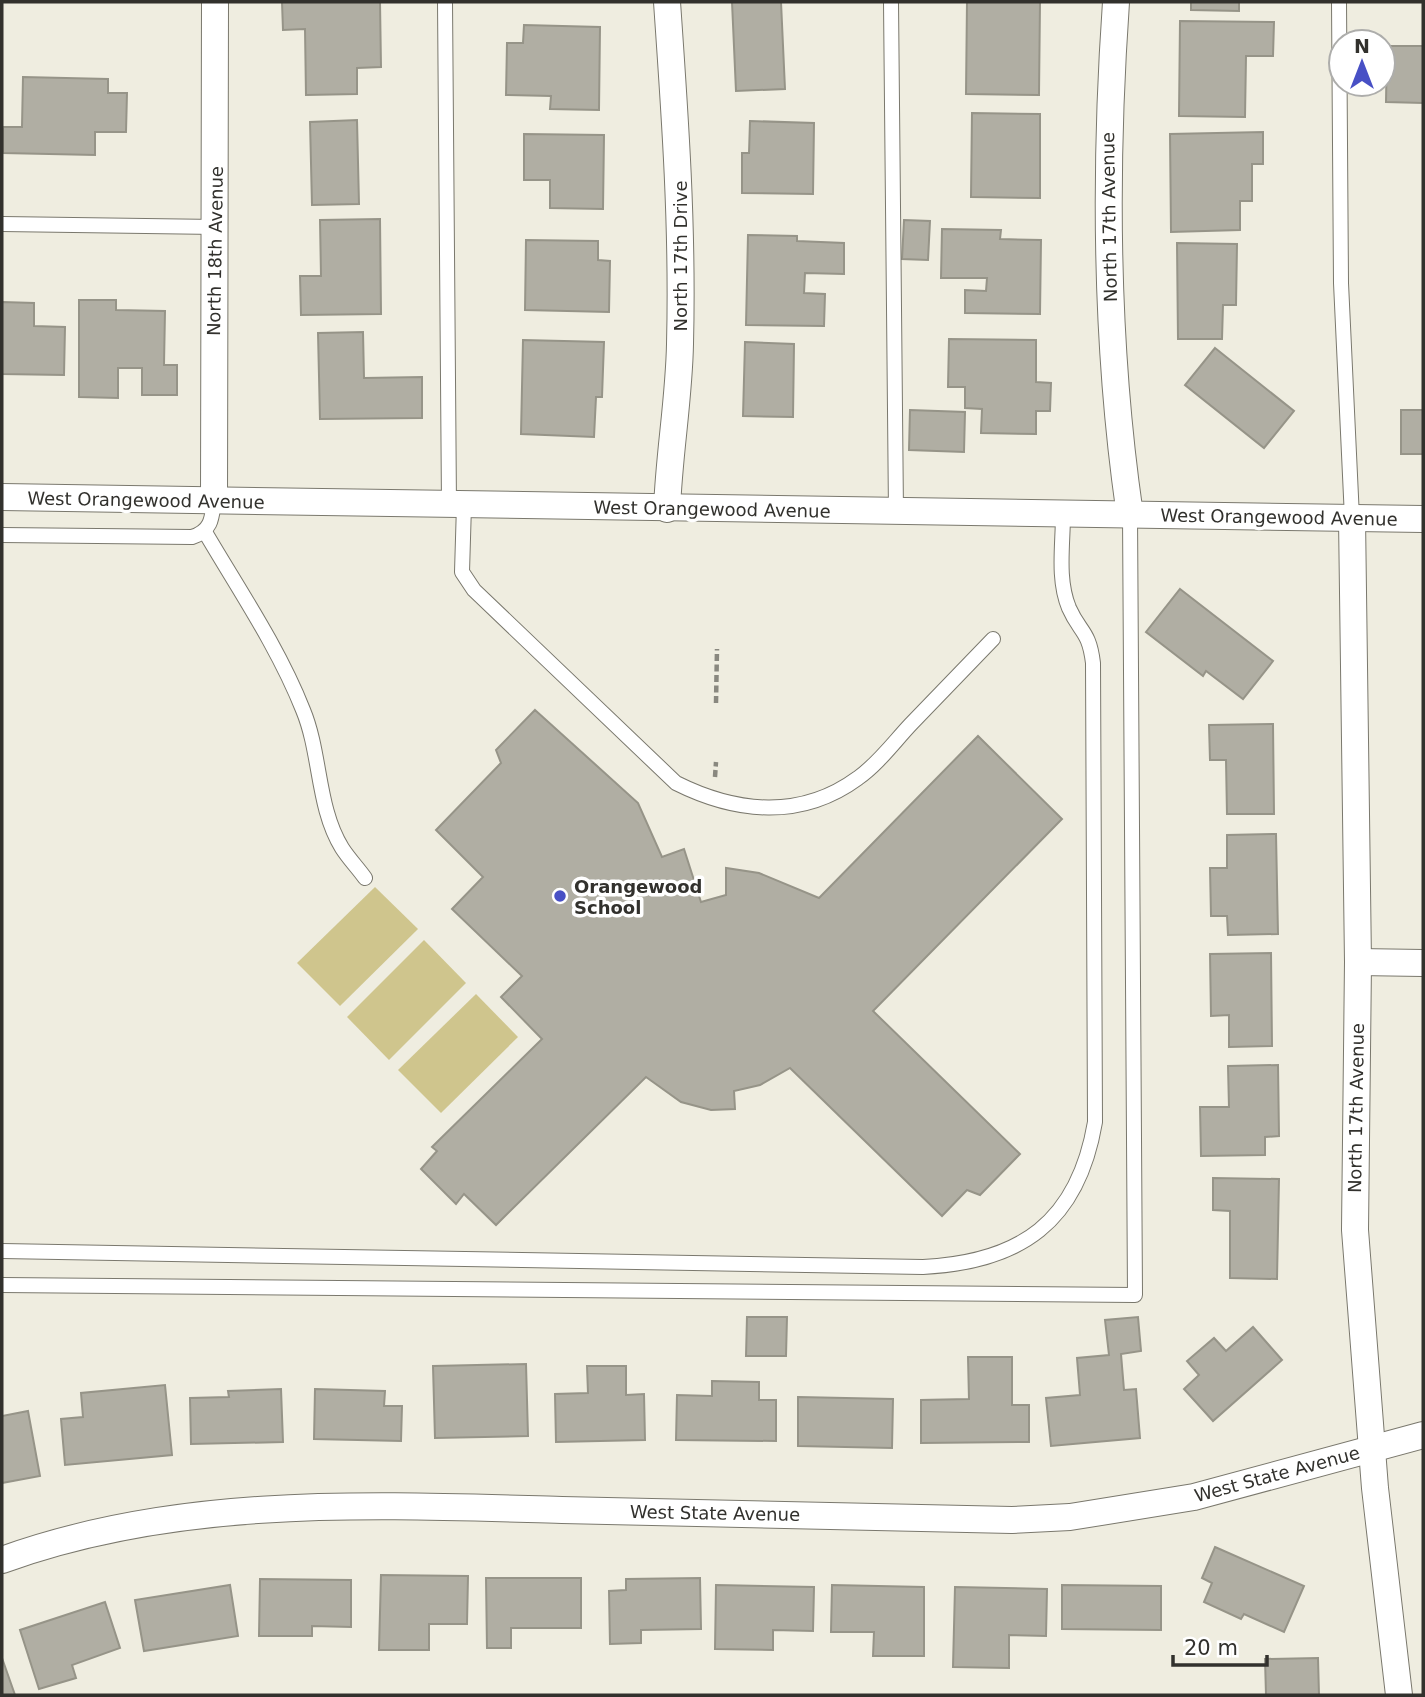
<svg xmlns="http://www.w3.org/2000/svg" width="1425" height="1697" font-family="'DejaVu Sans',sans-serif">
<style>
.green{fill:#cfc58d}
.building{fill:#b0aea3;stroke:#969488;stroke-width:2}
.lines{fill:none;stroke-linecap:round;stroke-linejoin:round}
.service-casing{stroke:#7a786d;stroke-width:16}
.minor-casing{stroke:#7a786d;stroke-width:28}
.path{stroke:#89887f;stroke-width:4.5;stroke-dasharray:7 3.5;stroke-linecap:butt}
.service{stroke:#fff;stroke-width:14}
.minor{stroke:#fff;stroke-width:26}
.poi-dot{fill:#4850c5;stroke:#fff;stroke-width:2.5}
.labels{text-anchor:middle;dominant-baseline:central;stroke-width:7;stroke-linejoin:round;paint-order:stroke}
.street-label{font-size:18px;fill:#32312d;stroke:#fff}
.poi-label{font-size:18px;font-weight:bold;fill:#32312d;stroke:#fff;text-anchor:start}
</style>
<rect width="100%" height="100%" fill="#efede0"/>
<g class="green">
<polygon points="375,887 418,929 340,1006 297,963"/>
<polygon points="424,940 466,983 389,1060 347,1017"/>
<polygon points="476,994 518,1037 441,1113 398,1070"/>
</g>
<g class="building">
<polygon points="282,2 380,2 381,67 357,68 357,94 306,95 305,29 283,30"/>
<polygon points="732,2 781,2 785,89 736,91"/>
<polygon points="967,2 1040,2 1039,95 966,94"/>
<polygon points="1191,2 1239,2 1239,11 1191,10"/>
<polygon points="1180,21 1274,22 1273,56 1246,56 1245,117 1179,116"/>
<polygon points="524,25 600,27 599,110 550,109 551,96 506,95 507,43 523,43"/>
<polygon points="1387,46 1423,46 1423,103 1386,102"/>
<polygon points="23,77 108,79 108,93 127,93 126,132 95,132 95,155 3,153 3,127 22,127"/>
<polygon points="972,113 1040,114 1040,198 971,197"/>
<polygon points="357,120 359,204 312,205 310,122"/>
<polygon points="750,121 814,123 813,194 742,193 742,153 749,153"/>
<polygon points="1263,132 1263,164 1252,164 1252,201 1240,201 1240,230 1171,232 1170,134"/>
<polygon points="524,134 604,135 603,209 550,208 550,180 524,180"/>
<polygon points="380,219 381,314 301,315 300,276 321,276 320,220"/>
<polygon points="904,220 930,221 928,260 902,259"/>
<polygon points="942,229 1001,230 1000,239 1041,240 1040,314 965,313 965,290 986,291 987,278 941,278"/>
<polygon points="748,235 797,236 797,241 844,243 844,274 805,273 804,293 825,294 824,326 746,325"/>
<polygon points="526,240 598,241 598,260 610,261 609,312 525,310"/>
<polygon points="1177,243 1237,244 1236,305 1223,305 1222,339 1178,339"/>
<polygon points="79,300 116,300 116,310 165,311 164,365 177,365 177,395 142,395 142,368 118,368 118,398 79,397"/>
<polygon points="2,302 34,303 34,326 65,327 64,375 2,374"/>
<polygon points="363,332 364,378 422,377 422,418 320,419 318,333"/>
<polygon points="949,339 1036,340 1036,382 1051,383 1050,411 1036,411 1036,434 981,433 982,409 965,408 965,387 948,387"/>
<polygon points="523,340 604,342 602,397 596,397 594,437 521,434"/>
<polygon points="745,342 794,344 793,417 743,416"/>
<polygon points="1215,348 1294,411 1264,448 1185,385"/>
<polygon points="910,410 965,412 964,452 909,450"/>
<rect x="1401" y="410" width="22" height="44"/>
<polygon points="1180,589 1273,661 1243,699 1206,671 1203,676 1146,632"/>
<polygon points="535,710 638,803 662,857 684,849 701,902 726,895 726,868 759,873 819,898 978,736 1062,819 873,1011 1020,1154 980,1195 967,1190 942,1216 790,1068 760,1085 734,1091 735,1109 711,1110 681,1102 646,1077 496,1225 464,1194 456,1204 421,1169 437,1151 432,1147 542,1039 501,997 522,976 452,909 483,877 436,830 501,763 496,750"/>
<polygon points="1273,724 1274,814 1227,814 1226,760 1210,760 1209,725"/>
<polygon points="1276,834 1278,934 1228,935 1227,916 1211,916 1210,868 1227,868 1227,835"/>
<polygon points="1271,953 1272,1046 1229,1047 1229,1015 1211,1016 1210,954"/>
<polygon points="1278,1065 1279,1136 1265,1137 1265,1155 1201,1156 1200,1107 1229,1107 1228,1066"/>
<polygon points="1213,1178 1279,1179 1277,1279 1230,1278 1230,1211 1213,1210"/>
<polygon points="747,1317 787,1317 786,1356 746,1356"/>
<polygon points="1138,1317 1141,1351 1121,1354 1124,1390 1136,1389 1140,1438 1051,1446 1046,1398 1080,1395 1077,1358 1109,1355 1105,1320"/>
<polygon points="1253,1327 1282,1360 1213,1421 1184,1389 1199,1375 1187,1361 1214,1338 1226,1351"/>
<polygon points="968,1357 1012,1357 1012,1405 1029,1405 1029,1442 921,1443 921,1400 969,1399"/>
<polygon points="526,1364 528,1436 435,1438 433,1366"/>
<polygon points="587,1366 626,1366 626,1395 644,1394 645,1440 556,1442 555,1394 588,1393"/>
<polygon points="712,1381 759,1382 759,1400 776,1400 776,1441 676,1440 677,1395 712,1396"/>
<polygon points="165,1385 172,1455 65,1465 61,1419 83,1417 81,1393"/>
<polygon points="281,1389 283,1442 191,1444 190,1398 229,1397 228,1391"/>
<polygon points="315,1389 385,1391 384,1406 402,1406 401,1441 314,1439"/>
<polygon points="798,1397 893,1399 892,1448 798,1446"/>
<polygon points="28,1411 40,1476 2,1483 2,1416"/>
<polygon points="1215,1547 1304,1586 1284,1632 1244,1614 1241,1619 1204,1602 1212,1583 1202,1578"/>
<polygon points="381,1575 468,1576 467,1624 429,1624 429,1650 379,1650"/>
<polygon points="486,1578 581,1578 581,1628 511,1628 511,1648 487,1648"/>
<polygon points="700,1578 701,1629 641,1630 641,1643 610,1644 609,1591 626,1590 626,1579"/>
<polygon points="260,1579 351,1580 351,1627 312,1626 312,1636 259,1636"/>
<polygon points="230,1585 238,1636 144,1651 135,1600"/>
<polygon points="716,1585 814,1587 813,1631 773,1630 773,1650 715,1649"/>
<polygon points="832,1585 924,1587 924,1656 873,1656 874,1632 831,1632"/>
<polygon points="1062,1585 1161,1586 1161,1630 1062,1629"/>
<polygon points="955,1587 1047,1589 1046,1636 1009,1635 1009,1668 953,1667"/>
<polygon points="105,1602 120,1648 72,1665 76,1678 39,1689 20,1630"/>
<polygon points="2,1658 15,1695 2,1695"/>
<polygon points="1318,1658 1319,1695 1266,1695 1265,1659"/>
</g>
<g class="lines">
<defs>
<g id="service">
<polyline points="445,2 449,505"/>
<polyline points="891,2 896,512"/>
<polyline points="1339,2 1341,283 1352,518"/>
<polyline points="2,224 217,227"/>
<path d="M464,505L462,572L474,590L676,783C736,813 801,820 858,778C878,764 894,742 911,724C938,696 965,668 993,639"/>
<path d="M205,532C239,590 278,647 303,710C321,753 317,808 342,848C349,859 358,868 365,878"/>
<path d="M2,535L192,537C211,531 212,519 214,501"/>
<path d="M2,1251L923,1267C1021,1262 1078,1222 1095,1122L1093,663C1089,630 1080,633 1069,608C1057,579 1063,545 1063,514"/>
<polyline points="2,1285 1135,1295 1130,515"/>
</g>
<g id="minor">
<path d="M667,2C675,116 683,229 680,344C679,399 669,454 667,509"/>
<path d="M1116,2C1104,174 1105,344 1130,515"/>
<polyline points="2,497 1423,519"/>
<polyline points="214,501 215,2"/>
<polyline points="1352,518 1358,962 1355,1230 1375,1488 1399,1695"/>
<polyline points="1358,962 1423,963"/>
<path d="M2,1560C181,1495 375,1505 562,1510C712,1513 862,1516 1012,1520L1070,1517L1194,1497L1423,1435"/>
</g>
</defs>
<use href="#service" class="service-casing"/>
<use href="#minor" class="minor-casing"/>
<g class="path">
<polyline points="716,703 717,649"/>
<polyline points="715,777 716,762"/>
</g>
<use href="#service" class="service"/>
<use href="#minor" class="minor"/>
</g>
<circle class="poi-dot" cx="560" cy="896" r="7"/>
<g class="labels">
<g class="street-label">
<text transform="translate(1109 217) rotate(-91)">North 17th Avenue</text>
<text transform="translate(215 251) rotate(-89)">North 18th Avenue</text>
<text transform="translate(680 256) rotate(-90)">North 17th Drive</text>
<text transform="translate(146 500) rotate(1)">West Orangewood Avenue</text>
<text transform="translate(712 509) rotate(1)">West Orangewood Avenue</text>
<text transform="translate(1279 517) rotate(1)">West Orangewood Avenue</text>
<text transform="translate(1356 1108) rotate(-89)">North 17th Avenue</text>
<text transform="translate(1277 1474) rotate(-15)">West State Avenue</text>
<text transform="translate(715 1513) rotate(1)">West State Avenue</text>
</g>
<g class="poi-label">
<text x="574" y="886">Orangewood<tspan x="574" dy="21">School</tspan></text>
</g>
</g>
<rect width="1425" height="1697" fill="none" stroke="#32312d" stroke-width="7"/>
<g transform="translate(1362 63)"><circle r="33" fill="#ffffff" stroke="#adadab" stroke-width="2"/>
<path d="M0-5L12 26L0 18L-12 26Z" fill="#4850c5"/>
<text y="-10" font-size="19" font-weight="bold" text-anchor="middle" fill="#32312d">N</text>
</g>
<path d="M1173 1655v10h94v-10" fill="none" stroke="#32312d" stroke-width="3.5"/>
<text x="1184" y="1655" font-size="21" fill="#32312d" stroke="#ffffff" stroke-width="5" paint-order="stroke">20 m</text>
</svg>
